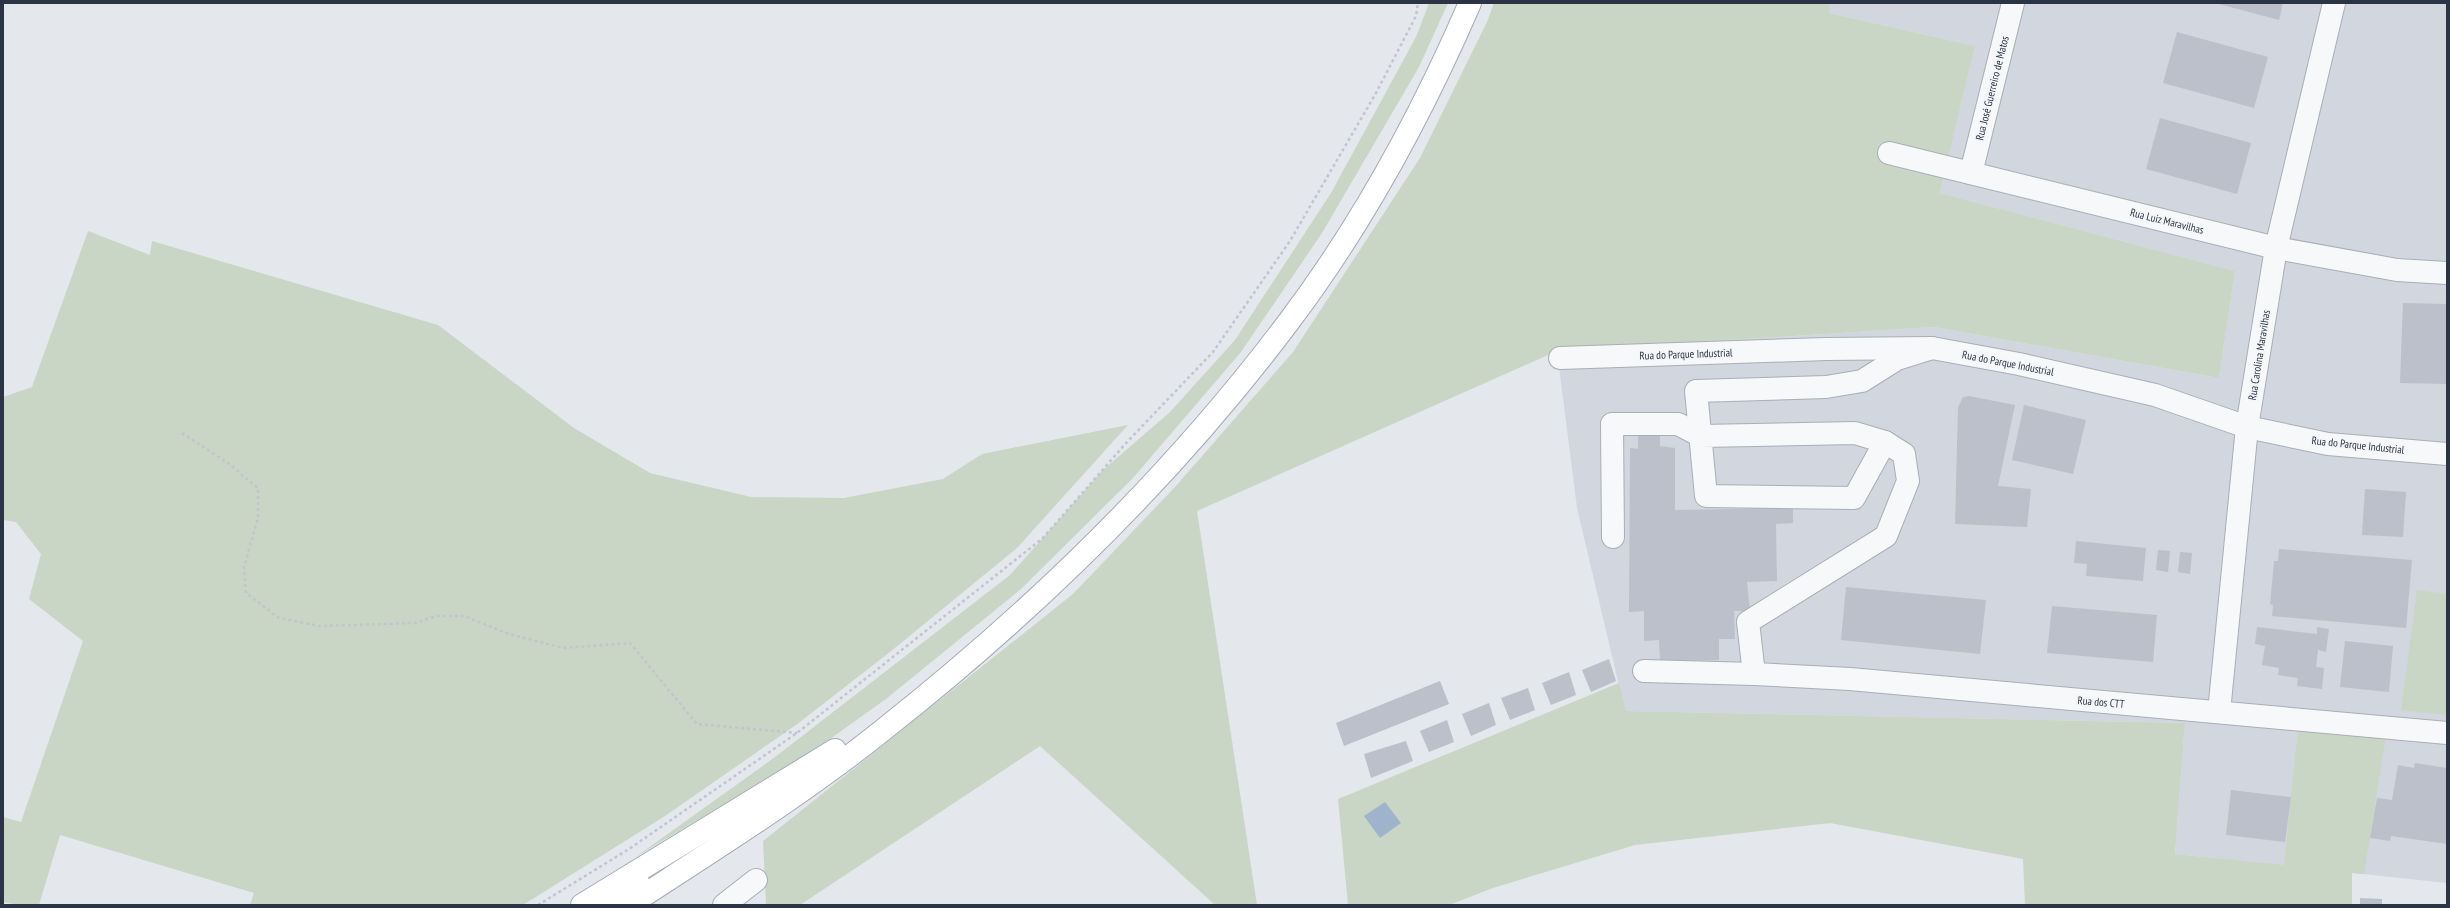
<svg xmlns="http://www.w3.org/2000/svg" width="2450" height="908" font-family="'PT Sans Narrow',sans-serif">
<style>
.built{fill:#d2d6de}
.green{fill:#c9d6c5}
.water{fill:#9fb4cc}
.building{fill:#bbc0ca}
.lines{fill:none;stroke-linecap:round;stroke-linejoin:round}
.minor-casing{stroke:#a9aeb7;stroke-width:24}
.major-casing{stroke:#a3abb8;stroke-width:24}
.path{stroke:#c2c5cb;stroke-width:2.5;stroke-dasharray:3 3;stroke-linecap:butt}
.minor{stroke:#f7f8fa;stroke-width:22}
.major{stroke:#fff;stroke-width:22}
.labels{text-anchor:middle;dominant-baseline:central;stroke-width:3.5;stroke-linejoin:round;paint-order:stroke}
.street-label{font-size:11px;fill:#2b3445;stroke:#f4f6f9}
</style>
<rect width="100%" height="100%" fill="#e4e7ec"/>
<polygon class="built" points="1830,3 2447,3 2447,883 2175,854 2185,723 1625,711 1577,508 1557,351 1934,327 2219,378 2235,271 1940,193 1975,46 1829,13"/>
<g class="green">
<polygon points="1429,3 1448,3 1419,67 1322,233 1241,352 1133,478 1021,589 886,699 809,754 637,856 775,757 1010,575 1103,470 1170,412 1235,340 1331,193 1416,37"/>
<polygon points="1494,3 1830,3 1829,13 1975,46 1940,193 2235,271 2219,378 1934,327 1557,351 1197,511 1257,905 1215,905 1040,746 800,905 766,905 763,841 1073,594 1175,487 1293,352 1420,158 1487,22"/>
<polygon points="88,231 150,255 152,241 438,325 574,428 650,473 751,497 844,498 943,479 982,454 1128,425 1017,548 890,652 796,725 665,816 523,905 250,905 254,893 60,835 39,905 18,905 3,902 3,817 21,822 83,641 29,599 41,554 16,522 3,520 3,397 32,387"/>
<polygon points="2417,590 2447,594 2447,715 2401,710"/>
<polygon points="1619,683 1626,711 2185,723 2175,854 2284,865 2298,729 2386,736 2364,874 2352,873 2352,905 2025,905 2023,859 1830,823 1635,845 1493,888 1449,905 1348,905 1338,799"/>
</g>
<polygon class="water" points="1385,802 1401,823 1380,838 1364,816"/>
<g class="building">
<polygon points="2215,3 2283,3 2279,20"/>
<polygon points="2177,32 2268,57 2254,108 2163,83"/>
<polygon points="2160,118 2251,143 2237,194 2146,169"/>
<polygon points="2403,303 2447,304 2447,384 2400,383"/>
<polygon points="1969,396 2015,405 1998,486 2031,489 2027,527 1955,524 1958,407 1963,397"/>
<polygon points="2024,405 2086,420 2073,474 2012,460"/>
<polygon points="1660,434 1660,446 1675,448 1675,510 1793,508 1793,523 1776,524 1777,581 1747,582 1750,611 1734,611 1735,639 1719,639 1719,660 1660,661 1659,640 1644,641 1644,611 1629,612 1630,448 1638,449 1638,435"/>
<polygon points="2365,489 2406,492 2403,537 2362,535"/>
<polygon points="2076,541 2146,548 2143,581 2086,576 2087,564 2074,563"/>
<polygon points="2279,549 2412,560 2406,628 2272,616 2273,605 2270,604 2274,561 2278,561"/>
<polygon points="2158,550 2170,551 2168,572 2156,570"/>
<polygon points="2180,552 2192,553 2190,574 2178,572"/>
<polygon points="1846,587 1986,600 1980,654 1841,640"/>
<polygon points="2052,606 2157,615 2153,662 2047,653"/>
<polygon points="2257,627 2317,634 2317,627 2329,629 2326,652 2318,650 2316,667 2324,668 2322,689 2297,686 2298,678 2278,675 2279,668 2262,665 2265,646 2255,644"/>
<polygon points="2345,641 2393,646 2389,692 2340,687"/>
<polygon points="1609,659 1616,681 1591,692 1582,670"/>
<polygon points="1569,672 1576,695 1551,705 1542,683"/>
<polygon points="1440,681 1449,704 1344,746 1336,723"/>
<polygon points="1528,688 1535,710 1510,720 1501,698"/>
<polygon points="1489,703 1496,725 1471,736 1462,714"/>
<polygon points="1447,720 1454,742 1429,752 1420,731"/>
<polygon points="1406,741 1413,761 1371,778 1364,754"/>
<polygon points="2415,763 2447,768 2447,844 2391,836 2390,841 2370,838 2377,798 2392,800 2398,765 2414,768"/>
<polygon points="2231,790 2291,797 2285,842 2226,835"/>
<polygon points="2360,898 2382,899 2382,905 2360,905"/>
</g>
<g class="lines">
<defs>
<g id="minor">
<polyline points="1889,153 2276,248 2397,270 2447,273"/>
<polyline points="1971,173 2013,3"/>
<polyline points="1560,358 1826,349 1932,348 2019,364 2155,395 2247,427 2328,444 2447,454"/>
<polyline points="1613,537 1612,424 1678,424 1701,436 1855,433 1885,442 1854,498 1706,496 1696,391 1826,387 1862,381 1897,359 1932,348"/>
<polyline points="1644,671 1754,674 1748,622 1886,536 1908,481 1904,454 1885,442"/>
<polyline points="1754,674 1850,679 2447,733"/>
<polyline points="2219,712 2247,427 2276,248 2334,3"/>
<polyline points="724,905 756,880"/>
</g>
<g id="major">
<polyline points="582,905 835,750"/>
<polyline points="607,905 639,884"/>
<path d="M629,905C715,849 803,794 883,730C1035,610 1174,475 1290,320C1363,223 1422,114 1470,3"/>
</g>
</defs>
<use href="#minor" class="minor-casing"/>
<use href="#major" class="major-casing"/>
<g class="path">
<polyline points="182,433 228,463 258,488 258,518 244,567 246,593 279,618 319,626 414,623 437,616 464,616 509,634 563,648 630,643 697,724 797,733"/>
<polyline points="538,905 629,849 797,733 1043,538 1127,442 1213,352 1290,241 1376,93 1416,16 1418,3"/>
</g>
<use href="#minor" class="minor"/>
<use href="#major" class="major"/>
</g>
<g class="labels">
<g class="street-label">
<text transform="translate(1992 88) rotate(-76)">Rua José Guerreiro de Matos</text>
<text transform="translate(2167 221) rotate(14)">Rua Luiz Maravilhas</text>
<text transform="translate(1686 354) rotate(-2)">Rua do Parque Industrial</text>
<text transform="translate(2259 355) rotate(-81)">Rua Carolina Maravilhas</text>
<text transform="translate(2008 363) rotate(11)">Rua do Parque Industrial</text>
<text transform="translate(2358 445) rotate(6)">Rua do Parque Industrial</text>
<text transform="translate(2101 702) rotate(5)">Rua dos CTT</text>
</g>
</g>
<rect width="2450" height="908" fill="none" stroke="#2b3445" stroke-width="8"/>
</svg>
